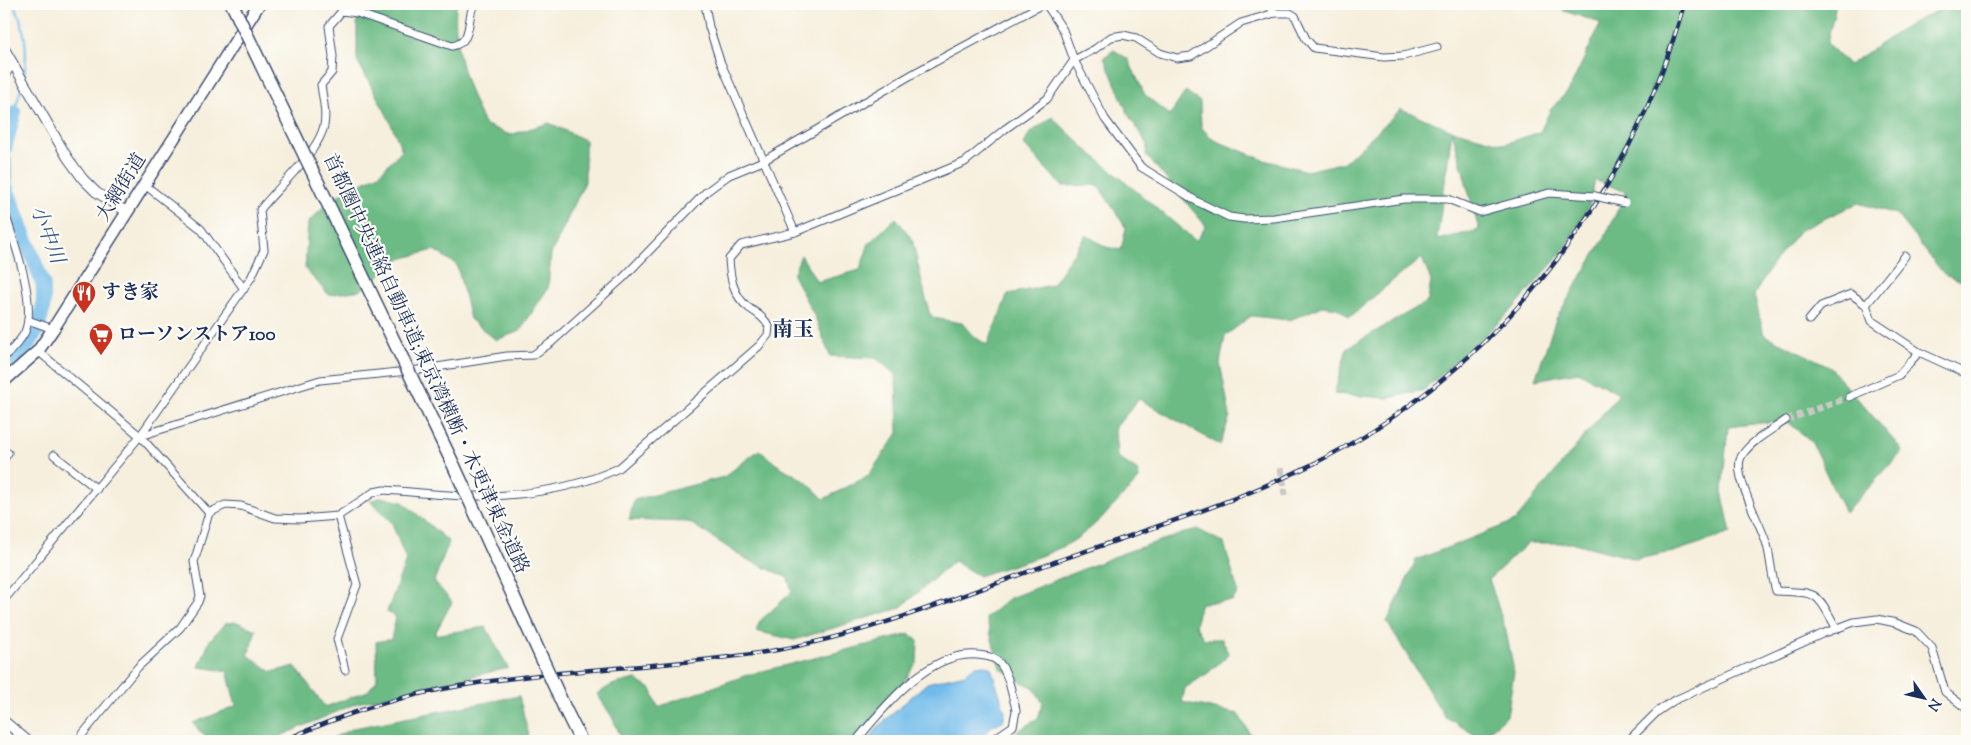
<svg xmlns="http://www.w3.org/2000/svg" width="1971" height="745" font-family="'Sorts Mill Goudy','Noto Serif JP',serif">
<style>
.forest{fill:#6cbb84;stroke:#447571;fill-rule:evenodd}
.water{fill:#71bbea;stroke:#4675a4}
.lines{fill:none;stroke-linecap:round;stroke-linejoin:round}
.stream{stroke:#71bbea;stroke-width:2.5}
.river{stroke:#71bbea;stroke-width:15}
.minor-tunnel{stroke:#cac9c4;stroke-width:7;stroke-dasharray:7 3.5;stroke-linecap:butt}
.minor-casing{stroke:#3c4c71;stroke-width:9}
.tertiary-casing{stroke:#3c4c71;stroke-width:11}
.primary-casing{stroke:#3c4c71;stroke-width:14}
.motorway-casing{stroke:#3c4c71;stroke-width:15}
.minor{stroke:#fff;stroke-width:7}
.tertiary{stroke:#fff;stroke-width:9}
.primary{stroke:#fff;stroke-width:11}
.motorway{stroke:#fff;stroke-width:12}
.rail-casing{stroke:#1b2f5e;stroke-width:4.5}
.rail{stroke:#fdfcf7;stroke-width:2.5;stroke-dasharray:8;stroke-linecap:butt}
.minor-bridge-casing{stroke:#3c4c71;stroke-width:9;stroke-linecap:butt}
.motorway-bridge-casing{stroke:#3c4c71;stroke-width:15;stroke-linecap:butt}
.minor-bridge{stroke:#fff;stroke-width:7}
.motorway-bridge{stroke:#fff;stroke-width:12}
.labels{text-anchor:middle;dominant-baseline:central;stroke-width:4.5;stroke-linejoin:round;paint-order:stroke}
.street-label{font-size:19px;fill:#1b2f5e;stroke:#fdfcf7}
.poi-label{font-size:19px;font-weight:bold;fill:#1b2f5e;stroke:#fdfcf7;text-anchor:start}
.water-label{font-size:20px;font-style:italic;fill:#355988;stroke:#fdfcf7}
.quarter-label{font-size:21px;font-weight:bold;fill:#1b2f5e;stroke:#fdfcf7}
</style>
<rect width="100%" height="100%" fill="#fdfcf7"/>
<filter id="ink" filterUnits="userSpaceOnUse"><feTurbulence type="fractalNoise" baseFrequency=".02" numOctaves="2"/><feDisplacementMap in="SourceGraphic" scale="10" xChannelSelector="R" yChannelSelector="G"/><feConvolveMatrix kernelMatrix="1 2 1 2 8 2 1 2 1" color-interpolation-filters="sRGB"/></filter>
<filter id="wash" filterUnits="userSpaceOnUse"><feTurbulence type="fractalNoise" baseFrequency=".0096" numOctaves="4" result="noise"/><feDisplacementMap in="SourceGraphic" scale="20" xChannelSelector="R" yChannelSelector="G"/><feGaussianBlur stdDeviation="1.12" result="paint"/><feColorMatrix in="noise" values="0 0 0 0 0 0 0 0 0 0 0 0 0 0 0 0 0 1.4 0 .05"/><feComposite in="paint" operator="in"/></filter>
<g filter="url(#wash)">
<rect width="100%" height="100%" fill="#f6efdd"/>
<g class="forest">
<path d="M350,4H462L456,6C453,50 466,85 484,124L510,135L549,123L585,140V182L551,254L548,288L520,331L496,340L470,319L457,265L434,250L400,259L361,290L329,295L305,269L308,223L331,199L379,174L402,150L388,117L357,60V19Z"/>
<path d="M1560,4H1836L1827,43L1849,65L1910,24L1952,4H1967V283L1944,274L1896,214L1858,203L1800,230L1771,266L1754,295L1764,335L1829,366L1903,451L1845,513L1812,443L1786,420L1728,427L1722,491L1731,533L1673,552L1636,559L1574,543H1528L1489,579L1506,631L1514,672L1507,716L1480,738L1444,716L1387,622L1416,560L1515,521L1619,394L1578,372L1535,380L1556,319L1605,237L1626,192L1595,180L1589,206L1564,250L1512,310L1424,390L1389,398L1334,394L1347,348L1428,301L1431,281L1422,258L1397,277L1350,317L1337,308L1323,306L1290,320L1251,316L1225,336L1220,363L1230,416L1220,445L1139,399L1115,428L1117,457L1138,471L1139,479C1120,499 1101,521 1079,537C1054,555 1008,566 979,576L954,561L900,608L794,640L756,631L760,621L792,592L788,578L744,558L689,522L629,520L634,500L724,477L759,450L776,464L805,481L824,499L868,476L898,433L896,375L876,358L830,356L816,319L793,275L801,255L817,282L860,270L869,243L896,218L912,239L929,312L933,318L962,323L972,335L987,345L1008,294L1052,285L1086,235L1106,247L1121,250L1126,228L1098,185L1062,186L1024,145L1029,134L1052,117L1087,150L1196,241L1206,226L1146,155L1147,144L1129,116L1104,57L1114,50L1128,59L1145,95L1170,115L1186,91L1200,102L1201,127L1214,140L1264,160L1307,171L1345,162L1401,109L1452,130L1504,144L1540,132L1551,109L1569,90L1601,23L1564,11ZM1452,131L1479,230L1437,240V239Z"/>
<polygon points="381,497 403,502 449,542 434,581 452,602 434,635 486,627 508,668 357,703 269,741 208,741 193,723 236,706 227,671 199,667 210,640 225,623 237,622 256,630 248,655 272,672 295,666 325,707 368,691 377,680 376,642 391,639 396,617 387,612 406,560 392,523 370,501"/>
<polygon points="1197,529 1224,543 1238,592 1232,601 1201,603 1195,625 1204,639 1222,639 1229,654 1208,673 1185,688 1182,702 1238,714 1251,735 1247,741 1003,741 1038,718 1043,703 1033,687 1017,680 1000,668 986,618 1010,598 1129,551"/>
<polygon points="910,634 918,641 917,662 864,741 623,741 612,717 597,694 612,685 635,679 651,689 658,707 747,675"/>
<polygon points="519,696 530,741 326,741 354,728"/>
</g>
<polygon class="water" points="984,665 991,668 1005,711 1003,722 992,726 978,741 867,741 882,723 927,683 965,674 976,666"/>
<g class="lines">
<g class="stream">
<path d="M13,4C26,25 28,53 24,77"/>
<polyline points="14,113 22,85"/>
</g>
<g class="river">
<polyline points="4,150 14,113"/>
<path d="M4,160L5,185L43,284C47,325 31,345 4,371"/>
</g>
</g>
</g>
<g filter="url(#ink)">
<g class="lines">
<g class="minor-tunnel">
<polyline points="1786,420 1849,397"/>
<polyline points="1281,468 1285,495"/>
</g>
<defs>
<g id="minor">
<polyline points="339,4 342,11"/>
<polyline points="705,4 709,27 720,61 795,232"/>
<polyline points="1046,4 1063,30 1074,60 1105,119 1141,167 1198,202 1229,217 1244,219 1274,218 1404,199 1448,199 1480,212 1549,193 1595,196"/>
<polyline points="1268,4 1275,13"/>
<path d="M342,11L357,13L452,46C474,42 466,19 474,4"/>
<polyline points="4,88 6,74 13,64"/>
<polyline points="145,185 201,229 244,289"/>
<path d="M4,210C13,239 36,299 26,329C24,338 14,346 8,354L4,352"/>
<polyline points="1866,305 1905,256"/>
<polyline points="28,320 53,329"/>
<polyline points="1809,320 1821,306 1851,294 1866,305 1872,321 1919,352"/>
<polyline points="38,351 140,436 209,513"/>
<polyline points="1849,397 1899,375 1919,352 1967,374"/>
<path d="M1786,420C1772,430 1750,441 1741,457C1732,475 1762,526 1767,545C1771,560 1771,574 1776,591C1821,593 1815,591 1837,629"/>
<polyline points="140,436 320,380 418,370 507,356 533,355 552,342 622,279 706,192 729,175 763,161 918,71 1043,4"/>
<polyline points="54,455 97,489"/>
<polyline points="4,459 8,453"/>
<polyline points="338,516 357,585 337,639 345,670"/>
<path d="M4,600L140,436L251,278L264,250L260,210C277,188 313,157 322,132C328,118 323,100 321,85L332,72L333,56L329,26L342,11"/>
<path d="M77,741L138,667L180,628L198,602L200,596L194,562L209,513L225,505L241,506L275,518L300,519L338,516L374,492L384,490C418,492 451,497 484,496C529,495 579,487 619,468L759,346L768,335L769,326C763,317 758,314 749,308C733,296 730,277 729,259L741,245L795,232L965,162L1005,129L1047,99L1074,60L1095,49L1111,37L1123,35L1136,38L1160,53L1177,58L1191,56L1241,23L1275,13H1290L1295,16L1306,39L1314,48L1384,57L1403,56L1437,47"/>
<path d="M856,741C884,707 928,651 977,655C986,656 996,657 1001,665C1009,675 1011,692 1015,705L1016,711L1013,726L991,741"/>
<polyline points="1628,741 1657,712 1673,701 1822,634 1854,622 1877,619 1896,623 1916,631 1932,648 1945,692 1967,709"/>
</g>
<g id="tertiary">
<polyline points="4,48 67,157 83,179 96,192 127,212"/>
<polyline points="4,721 28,741"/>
</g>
<polyline id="primary" points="4,381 38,351 53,329 259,4"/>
<polyline id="motorway" points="565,709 581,741"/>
</defs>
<use href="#minor" class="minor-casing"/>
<use href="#tertiary" class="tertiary-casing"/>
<use href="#primary" class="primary-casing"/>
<use href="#motorway" class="motorway-casing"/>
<use href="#minor" class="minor"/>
<use href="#tertiary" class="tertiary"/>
<use href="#primary" class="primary"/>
<use href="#motorway" class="motorway"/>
<defs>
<path id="rail" d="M283,741C334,718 388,699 443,689C551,668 662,669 771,651C870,634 965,594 1060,560C1145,530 1232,504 1313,464C1494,374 1631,198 1684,4"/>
</defs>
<use href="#rail" class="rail-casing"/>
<use href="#rail" class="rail"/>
<defs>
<polyline id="minor-bridge" points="1595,196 1625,203"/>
<polyline id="motorway-bridge" points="232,4 454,466 565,709"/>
</defs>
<use href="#minor-bridge" class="minor-bridge-casing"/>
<use href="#motorway-bridge" class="motorway-bridge-casing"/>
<use href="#minor-bridge" class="minor-bridge"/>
<use href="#motorway-bridge" class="motorway-bridge"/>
</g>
</g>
<defs>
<symbol id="restaurant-pin" viewBox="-11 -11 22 30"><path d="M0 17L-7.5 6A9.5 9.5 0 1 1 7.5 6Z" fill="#c8321e" stroke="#fdfcf7"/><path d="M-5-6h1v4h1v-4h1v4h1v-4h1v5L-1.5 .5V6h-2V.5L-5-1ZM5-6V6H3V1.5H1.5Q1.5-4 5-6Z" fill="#fff"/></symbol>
<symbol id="supermarket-pin" viewBox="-11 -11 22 30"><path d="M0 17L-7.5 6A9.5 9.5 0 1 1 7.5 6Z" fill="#c8321e" stroke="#fdfcf7"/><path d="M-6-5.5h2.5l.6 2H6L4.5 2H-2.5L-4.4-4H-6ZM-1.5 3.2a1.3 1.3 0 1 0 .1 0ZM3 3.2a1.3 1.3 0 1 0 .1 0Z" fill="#fff"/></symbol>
</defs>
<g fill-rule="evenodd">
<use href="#restaurant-pin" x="70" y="279" width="28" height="38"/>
<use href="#supermarket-pin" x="87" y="321" width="28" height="38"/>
</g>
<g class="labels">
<g class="street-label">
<text transform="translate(122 188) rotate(-58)">大網街道</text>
<text transform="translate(425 364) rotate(65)">首都圏中央連絡自動車道;東京湾横断・木更津東金道路</text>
</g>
<g class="poi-label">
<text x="102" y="293">すき家</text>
<text x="118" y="335">ローソンストア100</text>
</g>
<g class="water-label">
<text transform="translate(46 235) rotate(69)">小中川</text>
</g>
<g class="quarter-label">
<text x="793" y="331">南玉</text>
</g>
</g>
<rect width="1971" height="745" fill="none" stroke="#fdfcf7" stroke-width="20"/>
<g transform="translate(1924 698) rotate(124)" stroke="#fdfcf7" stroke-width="4" paint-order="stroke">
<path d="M0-4L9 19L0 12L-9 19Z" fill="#1b2f5e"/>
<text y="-8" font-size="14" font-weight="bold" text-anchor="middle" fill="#1b2f5e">N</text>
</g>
</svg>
